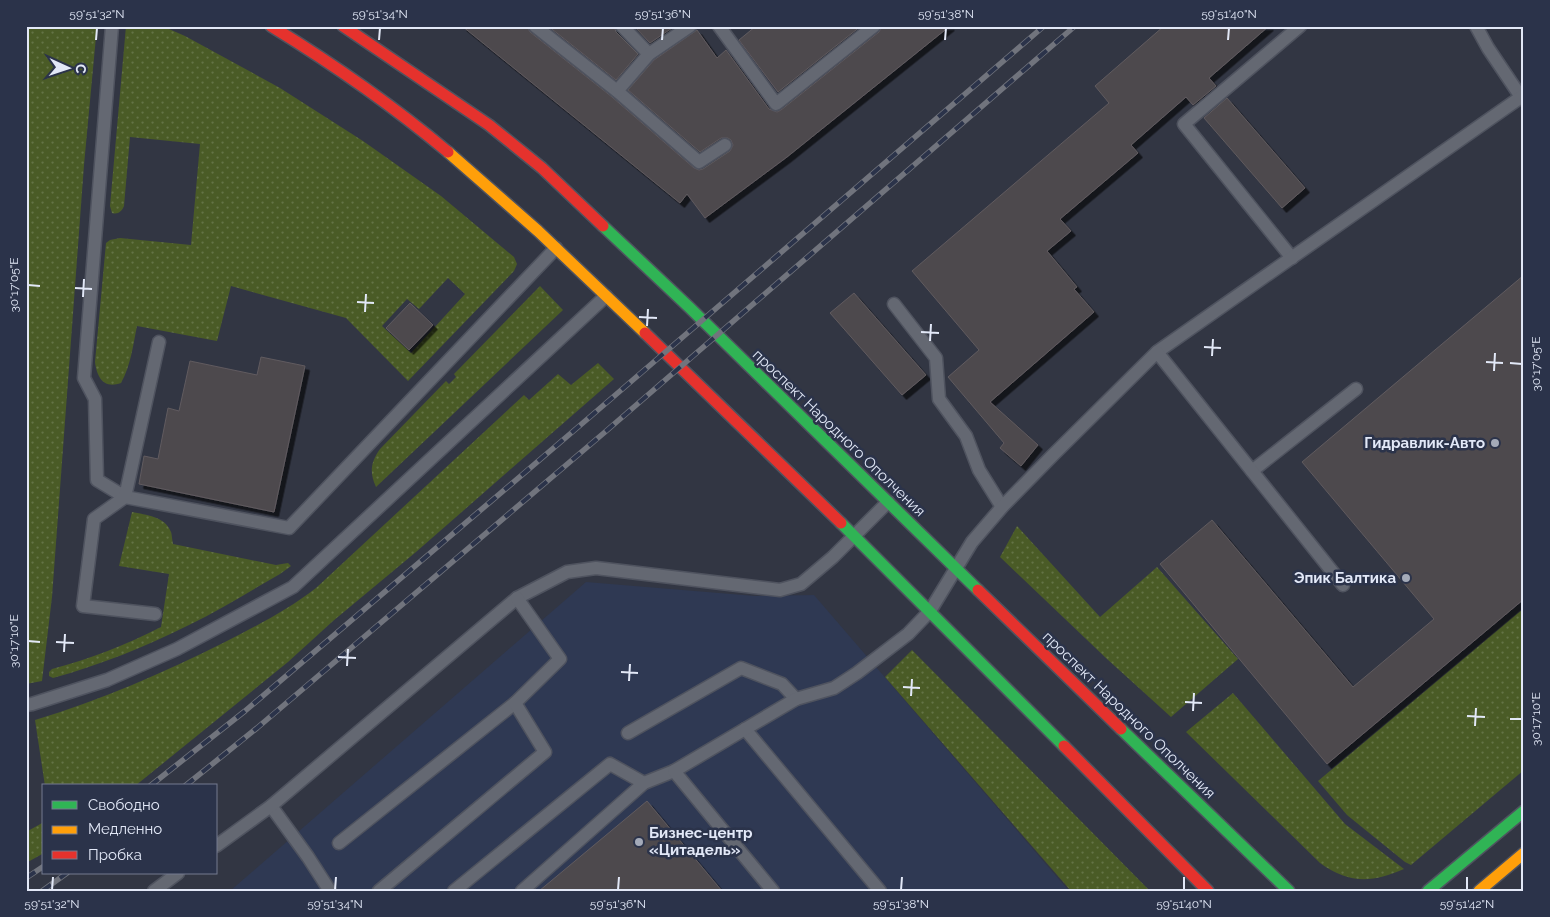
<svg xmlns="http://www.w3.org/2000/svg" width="1550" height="917" font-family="Raleway,sans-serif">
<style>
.built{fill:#2f3953}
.grass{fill:url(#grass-dots);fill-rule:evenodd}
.building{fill:#4e494e;stroke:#605b5f;filter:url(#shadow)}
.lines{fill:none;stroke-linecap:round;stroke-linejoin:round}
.lane-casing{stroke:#4f535f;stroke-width:15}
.fast-casing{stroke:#4f535f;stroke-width:14}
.slow-casing{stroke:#4f535f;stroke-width:14}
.jam-casing{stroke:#4f535f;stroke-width:14}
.lane{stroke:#646872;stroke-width:12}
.fast{stroke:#30b455;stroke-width:11}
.slow{stroke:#ff9f0a;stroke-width:11}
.jam{stroke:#e5322d;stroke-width:11}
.rail-casing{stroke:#71747d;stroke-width:5.5}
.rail{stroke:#2b334a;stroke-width:4;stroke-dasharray:11;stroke-linecap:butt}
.ticks{fill:none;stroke:#e2e8f7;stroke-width:2}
.poi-dot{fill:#a4aab8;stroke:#2b334a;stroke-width:2}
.labels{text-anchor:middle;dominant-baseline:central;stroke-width:5;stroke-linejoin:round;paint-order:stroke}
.street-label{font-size:15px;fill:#e2e8f7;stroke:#2b334a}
.poi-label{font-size:15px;font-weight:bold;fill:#e2e8f7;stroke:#2b334a;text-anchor:end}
.neatline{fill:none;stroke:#e2e8f7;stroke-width:2}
.ticks-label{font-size:12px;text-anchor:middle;fill:#e2e8f7}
</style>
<defs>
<pattern id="grass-dots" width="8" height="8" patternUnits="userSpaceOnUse" patternTransform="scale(1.25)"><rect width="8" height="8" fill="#4a5b26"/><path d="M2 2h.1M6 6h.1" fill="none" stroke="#647346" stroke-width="1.8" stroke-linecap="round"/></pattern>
<filter id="shadow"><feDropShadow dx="4.5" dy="4.5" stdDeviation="0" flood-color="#0009"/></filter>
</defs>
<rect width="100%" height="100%" fill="#323643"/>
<polygon class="built" points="586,582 755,596 814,595 1069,891 230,891"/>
<g class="grass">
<polygon points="26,26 97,26 84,165 52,597 42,681 26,684 26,121 29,73 26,72"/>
<path d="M126,26H162L185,36L280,88L363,141L441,196L514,257L517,264L514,271L408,381L346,318L231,286L217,341L137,326C133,345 131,365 121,383C104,389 97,378 95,362L106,243L110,240L120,238L191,245L200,144L130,137L124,206C122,211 118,215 112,213L110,206ZM448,278L465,294L411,353L382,326L407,299L419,309Z"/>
<path d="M540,286L563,310L376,487C369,472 371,462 380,449L446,381L449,384L456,377L454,374Z"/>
<path d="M598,363L614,379L416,552L333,621L288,662L135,786H45L35,720C101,700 163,673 225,642C256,626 288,610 316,588L524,395L529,400L558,374L571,385Z"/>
<path d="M132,512C146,515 165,516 171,532C172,535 172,540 173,544L276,565L288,563L291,566L280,574C250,591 220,610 189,625C145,647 100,665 53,678L49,676V672L52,669C90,659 126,645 161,627L169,574L119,566Z"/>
<polygon points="1017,526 1100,617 1157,567 1238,659 1171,717 1107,659 1000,557"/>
<polygon points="1524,608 1524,770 1411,865 1405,862 1347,815 1318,781"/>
<polygon points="912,650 1150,891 1071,891 885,677"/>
<path d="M1233,693L1345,824L1404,869C1372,883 1349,884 1320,863L1186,732Z"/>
<polygon points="44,822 44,853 26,863 26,832"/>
</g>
<g class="building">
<polygon points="462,26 527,26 530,32 612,97 694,168 699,170 703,169 730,151 733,145 731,140 728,138 721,138 700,152 628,90 654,60 697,30 717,58 726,50 769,109 777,112 781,110 879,32 882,26 950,26 787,157 705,218 687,194 680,203"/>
<polygon points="548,26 614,26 616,32 638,54 616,80"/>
<polygon points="634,26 675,26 650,43"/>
<polygon points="756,26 861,26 778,92 739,40"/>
<polygon points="1164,26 1269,26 1209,78 1216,86 1193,105 1186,97 1131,145 1138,153 1060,219 1071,231 1047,251 1077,287 1074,289 1094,312 990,402 1038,445 1021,466 1000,448 1004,443 948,377 979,350 912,271 1109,103 1095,86"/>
<polygon points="1227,98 1305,188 1282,208 1204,118"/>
<polygon points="1524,275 1524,599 1327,764 1160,564 1212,520 1353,687 1434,619 1302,462"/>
<polygon points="854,293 926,375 902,395 830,313"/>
<polygon points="410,303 433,325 409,350 386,328"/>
<polygon points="261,357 305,366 274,512 139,484 144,456 158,459 168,408 179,411 190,361 257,375"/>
<polygon points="647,801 722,891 539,891"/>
</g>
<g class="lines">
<defs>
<g id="lane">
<polyline points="112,26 84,378 95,399 97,480 125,497 289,528 556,248"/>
<polyline points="535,26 617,91 699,162 725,145"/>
<polyline points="622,26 649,54"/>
<polyline points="719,26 776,104 874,26"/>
<polyline points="1476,26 1488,48 1521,97"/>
<polyline points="617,91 649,54 690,26"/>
<polyline points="1292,258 1184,124 1300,26"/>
<polyline points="894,304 936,358 939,399 966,436 979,470 1002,507"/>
<polyline points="1157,352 1524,95"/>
<polyline points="1252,471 1356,389"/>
<polyline points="155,614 83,606 94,519 125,497 159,342"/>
<polyline points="26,705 32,704 107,680 177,649 293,587 606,296"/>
<polyline points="745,729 880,891"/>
<polyline points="628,733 741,668 782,684 796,699"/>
<polyline points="271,806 308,857 330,891"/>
<polyline points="339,843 515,703"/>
<polyline points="216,846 271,806 517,598 567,572 596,568 780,590 801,584 833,557 888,502"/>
<polyline points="154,891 178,873"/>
<polyline points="379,891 545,752 515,703 560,659 517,598"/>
<polyline points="454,891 610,764 644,783"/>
<polyline points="522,891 644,783 674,771"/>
<polyline points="773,891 674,771 796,699 834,688 857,673 908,634 930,611 972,542 1002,507 1053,455 1157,352 1343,585"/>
</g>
<g id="fast">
<polyline points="603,226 690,308 978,590"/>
<polyline points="841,523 1064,746"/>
<polyline points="1121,729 1289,891"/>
<polyline points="1428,891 1524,811"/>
</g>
<g id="slow">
<polyline points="448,152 538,231 645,333"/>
<polyline points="1479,891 1524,853"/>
</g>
<g id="jam">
<path d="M271,26C333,64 392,105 448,152"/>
<polyline points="343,26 489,125 542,168 603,226"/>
<polyline points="645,333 841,523"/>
<polyline points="978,590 1121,729"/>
<polyline points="1064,746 1208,891"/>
</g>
</defs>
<use href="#lane" class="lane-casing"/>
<use href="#fast" class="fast-casing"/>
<use href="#slow" class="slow-casing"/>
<use href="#jam" class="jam-casing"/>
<use href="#lane" class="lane"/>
<use href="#fast" class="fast"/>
<use href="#slow" class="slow"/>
<use href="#jam" class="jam"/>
<defs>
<g id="rail">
<polyline points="150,786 245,711 591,416 1044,26"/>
<polyline points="185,786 257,728 605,432 1075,26"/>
<polyline points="26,878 44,866"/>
<polyline points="42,891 67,873"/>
</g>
</defs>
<use href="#rail" class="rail-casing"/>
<use href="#rail" class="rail"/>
</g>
<path class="ticks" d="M96,40L97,28M379,40L380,28M662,40L663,28M945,40L946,28M1228,40L1229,28M28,285L40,286M75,288L92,289M83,297L84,279M357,302L374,303M365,312L366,294M639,317L657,318M647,326L648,309M921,332L939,333M930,341L931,324M1204,347L1221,348M1212,356L1213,339M1486,362L1503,363M1510,363L1522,364M1494,371L1495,353M28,641L40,642M56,642L74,643M64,652L65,634M338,657L356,658M347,666L348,649M621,672L638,673M629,681L630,664M903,687L920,688M911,696L912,679M1185,702L1202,703M1193,711L1194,693M1467,716L1485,717M1510,719H1522M1475,726L1476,708M52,890L53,877M335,890L336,877M618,890L619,877M901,890L902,877M1184,890V877M1467,890V877"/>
<g class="poi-dot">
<circle cx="1495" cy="443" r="5"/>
<circle cx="1406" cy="578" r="5"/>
<circle cx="639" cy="842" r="5"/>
</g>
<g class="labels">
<g class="street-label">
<text transform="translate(839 433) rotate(44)">проспект Народного Ополчения</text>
<text transform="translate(1129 715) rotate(44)">проспект Народного Ополчения</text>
</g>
<g class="poi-label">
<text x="1485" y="443">Гидравлик-Авто</text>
<text x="1396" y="578">Эпик Балтика</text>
<text x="649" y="833" text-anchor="start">Бизнес-центр<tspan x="649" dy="17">«Цитадель»</tspan></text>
</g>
</g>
<rect width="1550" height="917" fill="none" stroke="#2b334a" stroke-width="55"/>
<rect x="42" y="784" width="175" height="90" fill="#2b334a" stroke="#747b8f"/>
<rect x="52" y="801" width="25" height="8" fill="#30b455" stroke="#747b8f"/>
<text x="88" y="810" font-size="15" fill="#e2e8f7">Свободно</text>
<rect x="52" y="826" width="25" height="8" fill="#ff9f0a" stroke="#747b8f"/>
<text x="88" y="834" font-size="15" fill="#e2e8f7">Медленно</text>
<rect x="52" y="851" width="25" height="8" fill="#e5322d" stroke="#747b8f"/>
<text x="88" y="860" font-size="15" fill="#e2e8f7">Пробка</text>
<g transform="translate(68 68) rotate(93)" stroke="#2b334a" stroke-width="4" paint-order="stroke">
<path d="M0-4L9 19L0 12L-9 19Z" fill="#e2e8f7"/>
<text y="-8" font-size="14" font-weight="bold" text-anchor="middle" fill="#e2e8f7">С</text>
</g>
<rect x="28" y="28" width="1494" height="862" class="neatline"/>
<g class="ticks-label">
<text x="97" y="18">59°51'32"N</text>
<text x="380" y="18">59°51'34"N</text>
<text x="663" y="18">59°51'36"N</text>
<text x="946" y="18">59°51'38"N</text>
<text x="1229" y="18">59°51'40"N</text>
<text transform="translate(14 285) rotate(-90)" y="4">30°17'05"E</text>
<text transform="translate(1536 364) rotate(-90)" y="4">30°17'05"E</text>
<text transform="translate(14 641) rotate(-90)" y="4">30°17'10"E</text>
<text transform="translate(1536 719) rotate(-90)" y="4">30°17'10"E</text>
<text x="52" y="908">59°51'32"N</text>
<text x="335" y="908">59°51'34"N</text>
<text x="618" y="908">59°51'36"N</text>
<text x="901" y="908">59°51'38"N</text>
<text x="1184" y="908">59°51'40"N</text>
<text x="1467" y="908">59°51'42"N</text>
</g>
</svg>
